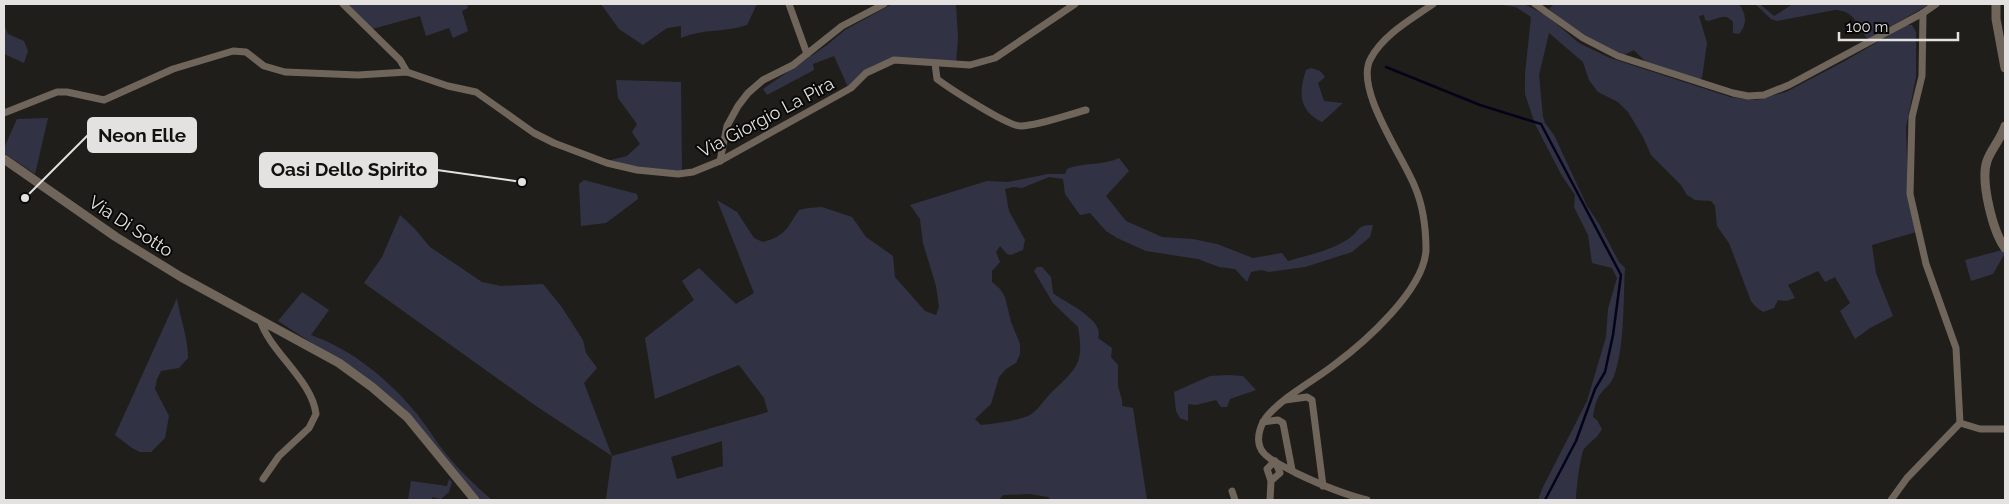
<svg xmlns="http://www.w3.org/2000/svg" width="2009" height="504" font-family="Raleway,sans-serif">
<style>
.green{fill:#313344;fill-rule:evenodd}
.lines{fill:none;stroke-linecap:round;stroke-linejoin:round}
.stream{stroke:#040319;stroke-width:2.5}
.minor{stroke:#70655a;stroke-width:7}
.tertiary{stroke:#70655a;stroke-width:9}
.labels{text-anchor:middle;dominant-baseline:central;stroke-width:4;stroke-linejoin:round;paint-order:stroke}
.street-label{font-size:18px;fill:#e4e2e0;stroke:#090807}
.leader{fill:none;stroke:#e4e2e0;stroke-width:2}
.callout-dot{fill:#e4e2e0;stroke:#090807;stroke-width:2}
.callout{fill:#e4e2e0;stroke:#e4e2e0;stroke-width:2}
.callout-label{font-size:19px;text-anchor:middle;font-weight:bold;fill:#111}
</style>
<rect width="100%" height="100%" fill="#201e1b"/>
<g class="green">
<polygon points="348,4 467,4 468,8 462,11 468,31 453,38 449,28 426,36 420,16 372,29"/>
<path d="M601,4H757L747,25C723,33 705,28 681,38V26L667,28L643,45L619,29Z"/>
<polygon points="892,4 956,4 958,38 956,63 894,58 848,87 834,56 813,64 814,70 767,95 763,89 827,45 845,30"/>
<path d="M1496,4H1524L1546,15L1579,43L1610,58L1730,97L1756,100L1786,92L1843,62L1907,25H1912L1916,32V77L1906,127L1908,193L1916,232L1872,245L1876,273L1893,316L1870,328L1855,339L1840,311L1850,303L1835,277L1825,282L1818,271L1788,285L1795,298L1786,301L1778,300L1774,308L1763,312L1756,307L1751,301L1729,243L1717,226L1715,206L1711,201L1695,200L1687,195L1681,185L1651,155L1643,137L1628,112L1618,102L1598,92L1589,80L1583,62L1549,33L1539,75L1543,117L1545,123L1554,135L1587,206L1599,224L1619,262L1625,268C1623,301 1625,342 1615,373C1612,383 1608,385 1602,392C1596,398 1594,409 1593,417L1597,420L1602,429C1598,438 1590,441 1584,449C1580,455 1576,492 1576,500H1538L1542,489L1587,401L1606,337L1608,309L1617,278L1612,268L1592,263L1588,235L1574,207L1575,195L1562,176L1535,124L1525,94V74L1531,17L1516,7Z"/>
<path d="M1554,4H1739C1746,14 1748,24 1739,34L1733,33V22C1725,12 1719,19 1708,21L1705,20L1704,15L1699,16L1707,43L1702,78L1699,79L1647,63L1634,50L1624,55C1596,44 1572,28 1549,9Z"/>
<path d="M1755,4H1760L1774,16L1793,4H1930L1868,39C1856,27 1857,11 1835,10L1777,21L1771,19Z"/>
<polygon points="4,25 8,34 24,41 28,51 24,63 4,54"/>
<path d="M1311,68L1320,71L1325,77L1318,83L1324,101L1343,103L1322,122C1298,110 1299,92 1306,70Z"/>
<polygon points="616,80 681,82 682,171 635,167 611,160 627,156 640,144 632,132 637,124 618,98"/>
<polygon points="48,118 35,174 4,153 4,148 17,119"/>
<path d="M1119,158L1129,171L1106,196L1126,221L1162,237L1193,239L1217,244L1253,258L1282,253L1288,261C1309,255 1334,250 1351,237C1361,229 1357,225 1373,225L1370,237L1352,252L1305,267L1269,272L1261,270L1251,272L1247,282L1235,269L1219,267L1198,259L1146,251L1117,238L1106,231L1090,213L1080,215L1065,194L1063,179L1049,177L1022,188L1013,187L1005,189L1009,211L1025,240L1023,250L1011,255L1007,254L1000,246L996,252L1000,262L992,271V282L1000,289L1005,297L1011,322L1020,344V354L1016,363L1006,369L999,377L991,404L975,419L981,425C996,423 1013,422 1028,416C1037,412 1043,401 1050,394C1075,369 1085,366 1078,327L1053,303L1034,271L1037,267H1042L1051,277L1053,293C1065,303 1105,319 1098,338L1112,348L1111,357L1118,365V386L1122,400V406L1133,408L1147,500H1051L1048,497L1030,494L1003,495L999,500L606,499L612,456L536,406L364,283L382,257L400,215L414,228L430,247L482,282L501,286L543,284L561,306L583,340L586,353L597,368L584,383L612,456L768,412L764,398L739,365L655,399L645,338L694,300L682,281L699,268L736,304L754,293L717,200L737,212L754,238L763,242C787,235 786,229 799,210L808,208L822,207L852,217L866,237L893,256L895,277L925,311L936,315L939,307L936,286L923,243L920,219L910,205L987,181L1008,182L1048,174H1065L1067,169C1084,162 1102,166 1119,158ZM722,441L723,466L677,479L671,457Z"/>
<polygon points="584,180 637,194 638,199 606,223 581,226 579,184"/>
<polygon points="2002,250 2005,253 1993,274 1971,281 1965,260"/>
<path d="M302,292L329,310L311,335C353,350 389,380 417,414C425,424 432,435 439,445C454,465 473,484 492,500H481L476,496L404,408L357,372L278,321Z"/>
<path d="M177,298C180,319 188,336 188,358L179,368L161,371L157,379L155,389L169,416L165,438L151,452H140L132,448L115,435Z"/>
<polygon points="1229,375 1243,376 1256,390 1230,399 1227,407 1221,407 1216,400 1196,405 1188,404 1188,421 1180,418 1176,411 1174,392 1210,376"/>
<polygon points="449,479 452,482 449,492 441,499 432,497 432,500 408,500 411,481 447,486"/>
</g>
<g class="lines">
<polyline class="stream" points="1386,67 1480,105 1541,124 1621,275 1613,335 1605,372 1595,389 1576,441 1545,500"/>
<g class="minor">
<polyline points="343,4 400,60 407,72"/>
<polyline points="789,4 807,54"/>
<polyline points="1535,4 1583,38 1618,56 1733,93 1748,96 1764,95 1789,85 1923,13 1936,4"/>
<polyline points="1923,13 1922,76 1912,117 1910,194 1926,264 1956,348 1960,423 1980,429 2005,429"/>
<path d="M935,63L937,79C949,88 1009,127 1021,126C1040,125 1067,115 1086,110"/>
<polyline points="4,113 57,92 67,92 104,100 173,69 233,51 246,52 264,66 285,72 358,75 407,72 448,86 476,92 534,133 554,143 607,163 637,170 678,174 693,172 720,161 851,88 866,73 894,60 970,65 995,58 1075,4"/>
<polyline points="720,161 727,126 738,106 748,93 763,80 793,65 842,26 884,4"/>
<path d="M260,320C270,352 312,380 316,414L309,428L279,456L263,479"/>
<polyline points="1285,400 1307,397 1312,400 1323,486"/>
<polyline points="1263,422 1278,420 1283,423 1292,470"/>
<polyline points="1232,491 1235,500"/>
<polyline points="1270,500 1271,481 1267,469 1275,461 1280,473 1271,481"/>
<path d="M1367,500C1342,494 1319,484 1296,473C1286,467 1264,459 1260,447C1256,437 1261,423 1268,415C1286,395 1312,382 1334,365C1365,342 1424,290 1426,250C1426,229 1423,206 1415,187C1404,158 1353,88 1371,58C1384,34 1412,19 1433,4"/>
<polyline points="1891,500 1907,478 1960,423"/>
</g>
<g class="tertiary">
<polyline points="1996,4 1996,19 2005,68"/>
<path d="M2005,126C2001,139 1991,149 1987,161C1980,181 1993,232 2005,248"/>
<polyline points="4,159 116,237 181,277 339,363 372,387 407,417 475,500"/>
</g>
</g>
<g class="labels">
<g class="street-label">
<text transform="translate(766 117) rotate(-28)">Via Giorgio La Pira</text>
<text transform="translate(131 226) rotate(33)">Via Di Sotto</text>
</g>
</g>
<path class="leader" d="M25 198L88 135M522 182L437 170"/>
<g class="callout-dot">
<circle cx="25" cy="198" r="5"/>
<circle cx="522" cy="182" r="5"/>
</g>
<g class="callout">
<rect x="88" y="118" width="108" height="34" rx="5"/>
<rect x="260" y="153" width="177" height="34" rx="5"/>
</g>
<g class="callout-label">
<text x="142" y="142">Neon Elle</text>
<text x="349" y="176">Oasi Dello Spirito</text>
</g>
<rect width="2009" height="504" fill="none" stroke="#e4e2e0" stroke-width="10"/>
<path d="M1839 32v8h119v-8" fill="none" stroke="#e4e2e0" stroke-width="2.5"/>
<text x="1846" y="32" font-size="15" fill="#e4e2e0" stroke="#090807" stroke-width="4" paint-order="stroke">100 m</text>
</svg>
